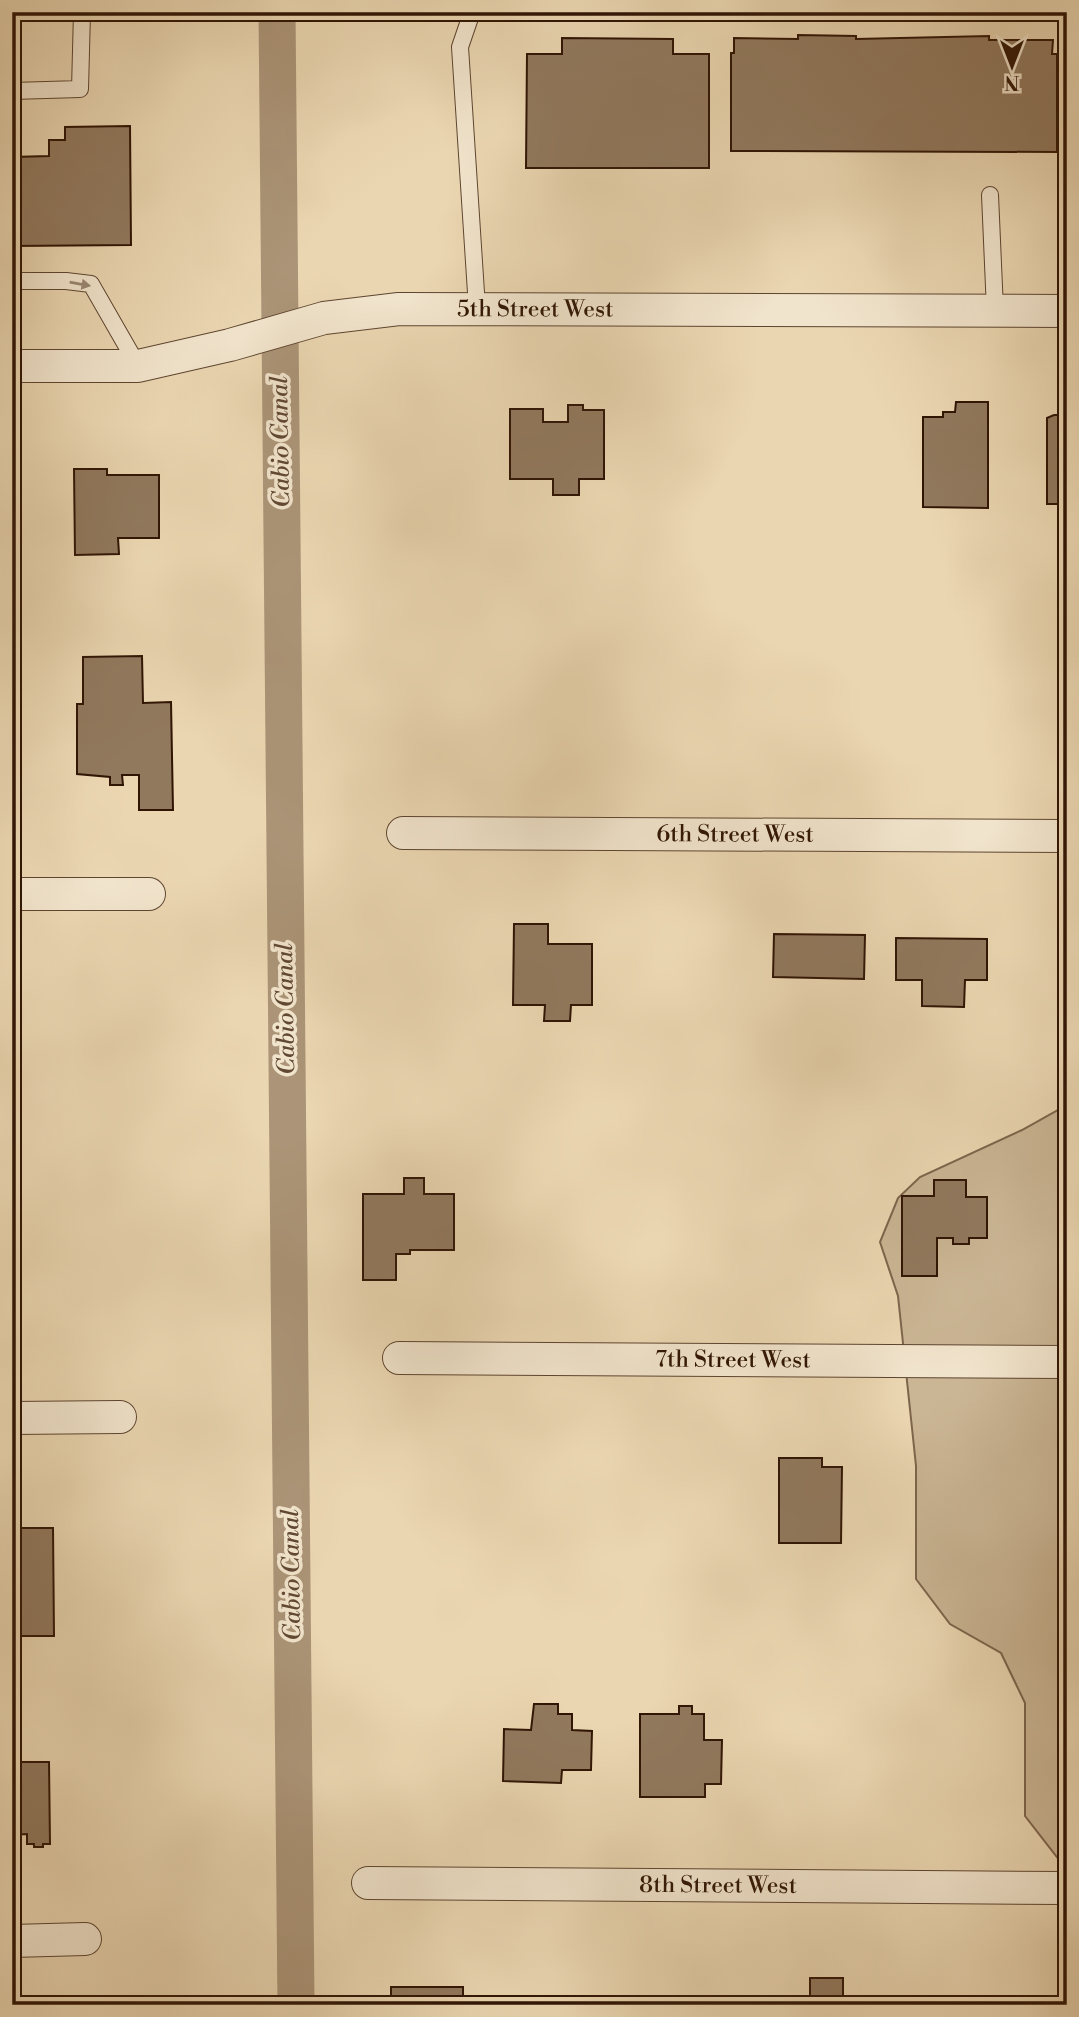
<svg xmlns="http://www.w3.org/2000/svg" width="1079" height="2017" font-family="'Libre Bodoni',serif">
<style>
.green{fill:#cab594;stroke:#7d654c;stroke-width:2}
.lines{fill:none;stroke-linecap:round;stroke-linejoin:round}
.canal{stroke:#ab9477;stroke-width:37}
.building{fill:#91795e;stroke:#301505;stroke-width:2}
.lane-casing{stroke:#5e4530;stroke-width:18}
.street-casing{stroke:#5e4530;stroke-width:34}
.lane{stroke:#f1e4cc;stroke-width:16}
.street{stroke:#f1e4cc;stroke-width:32}
.oneway{fill:#9a8772}
.labels{text-anchor:middle;dominant-baseline:central;stroke-width:7;stroke-linejoin:round;paint-order:stroke}
.street-label{font-size:23px;fill:#301505;stroke:#f1e4cc}
.water-label{font-size:24px;font-style:italic;fill:#614833;stroke:#f1e4cc}
</style>
<rect width="100%" height="100%" fill="#ead6b1"/>
<filter id="stains"><feTurbulence type="fractalNoise" baseFrequency=".00286" numOctaves="4"/><feColorMatrix values="0 0 0 0 .2 0 0 0 0 .09 0 0 0 0 .02 0 0 0 .5 -.17"/></filter>
<radialGradient id="worn" r=".72"><stop offset=".6" stop-color="#630" stop-opacity="0"/><stop offset="1" stop-color="#630" stop-opacity=".3"/></radialGradient>
<polygon class="green" points="1067,1105 1067,1862 1060,1861 1025,1816 1025,1703 1001,1653 950,1624 916,1579 916,1466 898,1296 880,1242 898,1198 920,1177 1022,1130"/>
<g class="lines">
<polyline class="canal" points="277,12 296,2005"/>
</g>
<g class="building">
<polygon points="798,35 856,36 856,39 989,36 989,40 1053,40 1052,54 1057,54 1057,152 731,151 731,53 734,53 734,38 798,39"/>
<polygon points="562,38 673,39 673,54 709,54 709,168 526,168 527,54 562,54"/>
<polygon points="130,126 131,245 12,246 12,157 49,156 49,140 65,140 65,127"/>
<polygon points="956,402 988,402 988,508 923,507 923,417 943,417 943,412 955,412"/>
<polygon points="568,405 583,405 583,410 604,410 604,479 579,479 579,495 553,495 553,479 510,479 510,409 543,409 543,422 568,422"/>
<polygon points="1054,415 1062,415 1067,418 1067,504 1047,504 1047,418"/>
<polygon points="74,469 107,469 107,475 159,475 159,538 118,538 119,554 75,555"/>
<polygon points="142,656 143,703 171,702 173,810 139,810 139,775 122,775 123,785 110,785 110,777 77,774 77,704 83,704 83,657"/>
<polygon points="514,924 548,924 548,944 592,944 592,1005 571,1005 570,1021 544,1021 545,1005 513,1005"/>
<polygon points="774,934 865,935 864,979 773,977"/>
<polygon points="896,938 987,939 987,980 965,980 964,1007 922,1006 922,980 896,980"/>
<polygon points="404,1178 424,1178 424,1194 454,1194 454,1250 410,1250 410,1254 396,1254 396,1280 363,1280 363,1194 404,1194"/>
<polygon points="934,1180 966,1180 966,1197 987,1197 987,1238 969,1238 969,1244 953,1244 953,1238 937,1238 937,1276 902,1276 902,1196 934,1196"/>
<polygon points="779,1458 822,1458 822,1467 842,1467 841,1543 779,1543"/>
<polygon points="21,1528 53,1528 54,1636 12,1636 12,1532 21,1532"/>
<polygon points="534,1704 558,1704 558,1714 572,1714 572,1730 592,1731 591,1770 562,1770 561,1783 503,1781 504,1729 531,1730"/>
<polygon points="679,1706 692,1706 692,1714 704,1714 704,1740 722,1740 721,1784 705,1784 705,1797 640,1797 640,1714 679,1714"/>
<polygon points="12,1762 49,1762 50,1844 43,1844 43,1847 34,1847 34,1844 27,1844 27,1834 12,1835"/>
<rect x="810" y="1978" width="33" height="27"/>
<rect x="391" y="1987" width="72" height="18"/>
</g>
<g class="lines">
<defs>
<g id="lane">
<polyline points="472,12 460,47 477,308"/>
<polyline points="12,13 82,12 80,89 12,91"/>
<polyline points="990,195 995,310"/>
<polyline points="12,281 66,281 91,284 138,366"/>
</g>
<g id="street">
<path id="s1" d="M12,366H138L230,345L324,318L399,309L1067,311"/>
<path id="s2" d="M403,833L1067,836"/>
<polyline points="12,894 149,894"/>
<path id="s3" d="M399,1358L1067,1362"/>
<polyline points="12,1418 120,1417"/>
<path id="s4" d="M368,1883L1067,1888"/>
<polyline points="12,1941 85,1939"/>
</g>
</defs>
<use href="#lane" class="lane-casing"/>
<use href="#street" class="street-casing"/>
<use href="#lane" class="lane"/>
<use href="#street" class="street"/>
</g>
<defs><path id="oneway-solid" d="M-6-.8H1V-3.2L6.5 0L1 3.2V.8H-6Z" transform="scale(1.75)"/></defs>
<use class="oneway" href="#oneway-solid" transform="translate(80 284) rotate(10)"/>
<g class="labels">
<g class="street-label">
<text stroke="none"><textPath href="#s1" startOffset="530">5th Street West</textPath></text>
<text stroke="none"><textPath href="#s2" startOffset="332">6th Street West</textPath></text>
<text stroke="none"><textPath href="#s3" startOffset="334">7th Street West</textPath></text>
<text stroke="none"><textPath href="#s4" startOffset="350">8th Street West</textPath></text>
</g>
<g class="water-label">
<text transform="translate(281 442) rotate(-91)">Cabio Canal</text>
<text transform="translate(286 1009) rotate(-91)">Cabio Canal</text>
<text transform="translate(292 1575) rotate(-91)">Cabio Canal</text>
</g>
</g>
<rect width="1079" height="2017" fill="none" stroke="#ead6b1" stroke-width="42"/>
<rect x="14" y="14" width="1051" height="1989" fill="none" stroke="#301505" stroke-width="3.5"/>
<rect x="21" y="21" width="1037" height="1975" fill="none" stroke="#301505" stroke-width="2"/>
<g transform="translate(1012 66) rotate(180)" stroke="#f1e4cc" stroke-width="5" paint-order="stroke">
<path d="M0-5L12 26L0 18L-12 26Z" fill="#301505"/>
<text y="-10" font-size="19" font-weight="bold" text-anchor="middle" fill="#301505">N</text>
</g>
<rect width="100%" height="100%" filter="url(#stains)"/>
<rect width="100%" height="100%" fill="url(#worn)"/>
</svg>
